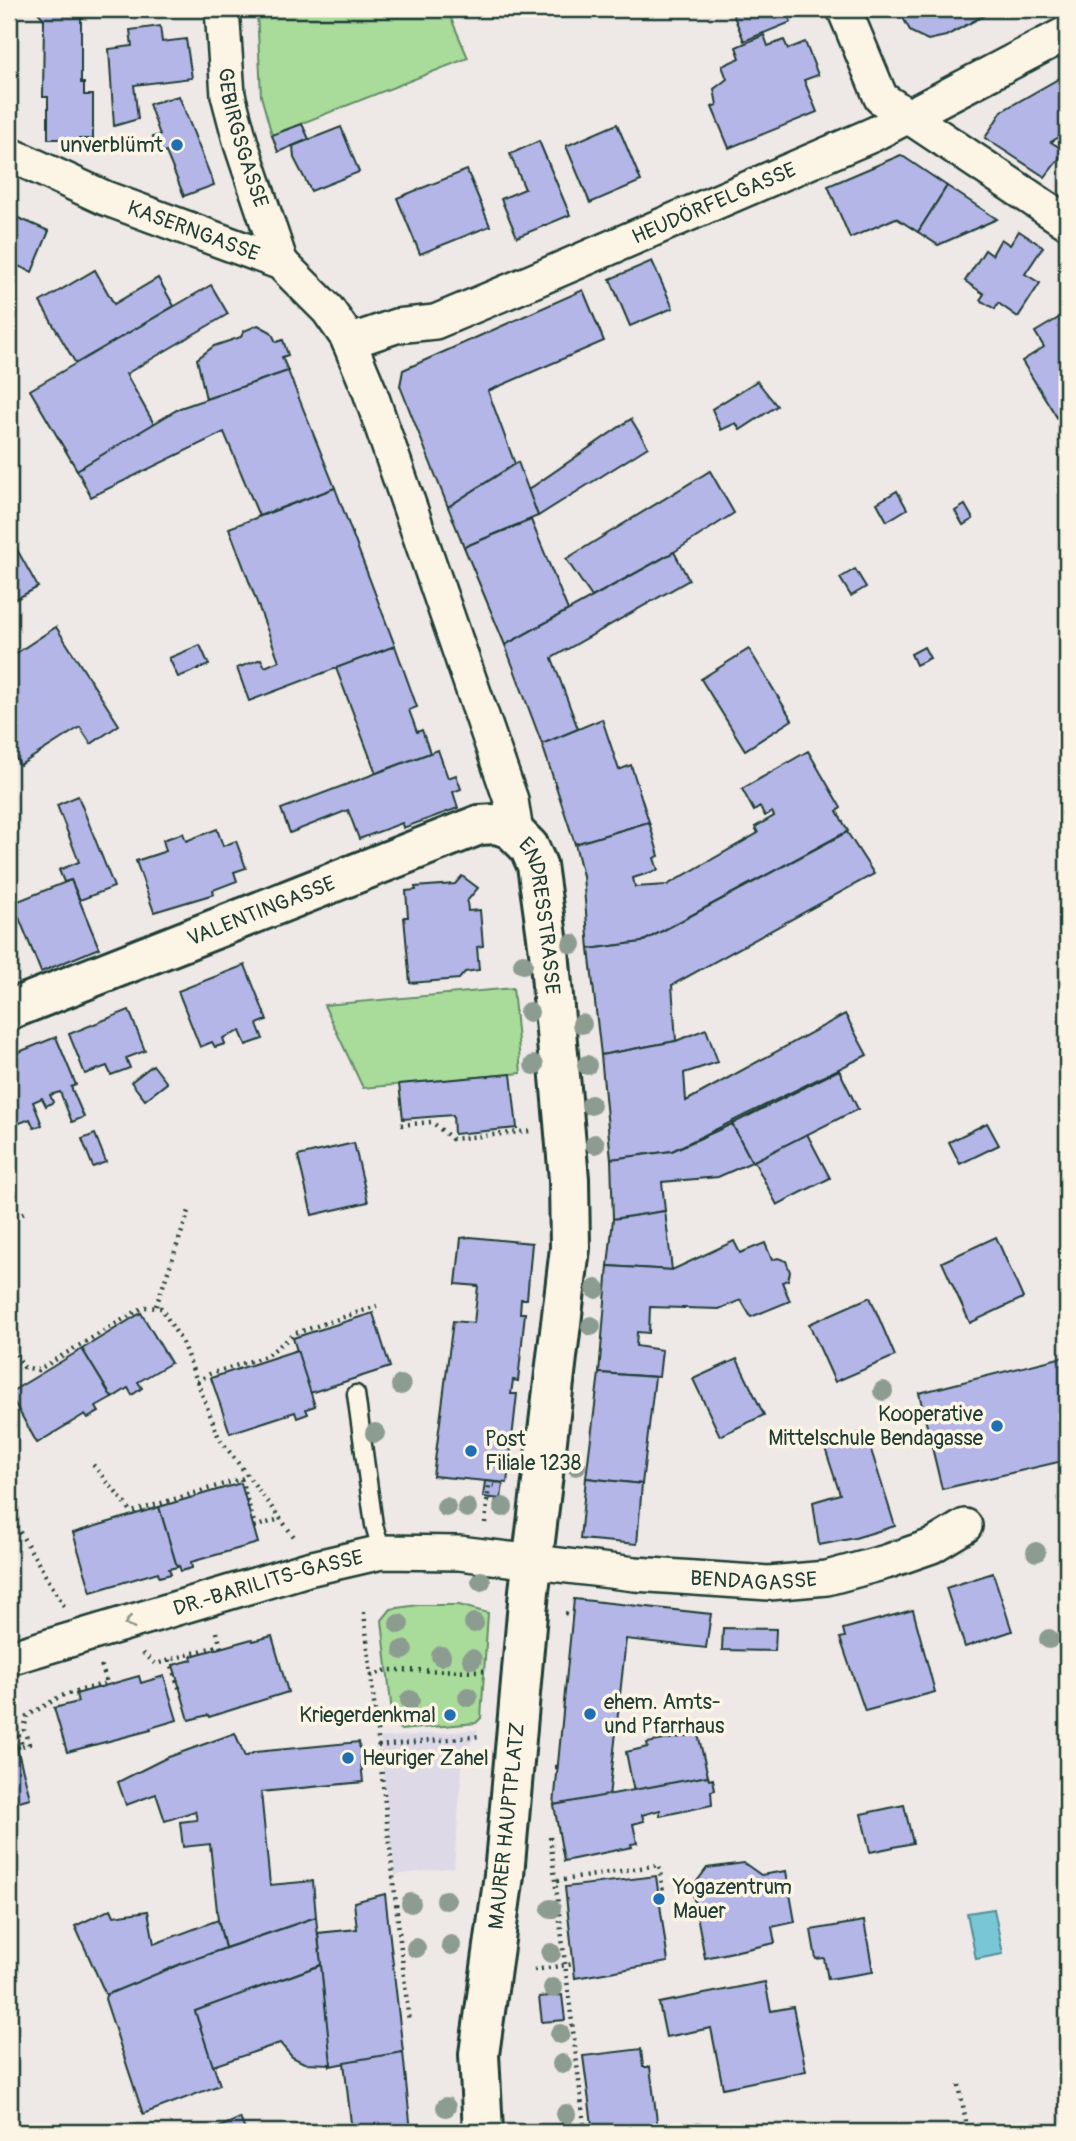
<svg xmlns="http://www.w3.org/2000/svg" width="1076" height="2141" font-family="Pangolin,sans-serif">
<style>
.built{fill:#ddd9e7}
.green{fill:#a9db9b;stroke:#648c68;stroke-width:2}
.water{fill:#78c6d6;stroke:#548f95;stroke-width:2}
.building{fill:#b4b6e8;stroke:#1f3d34;stroke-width:2}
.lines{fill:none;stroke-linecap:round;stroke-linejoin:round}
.service-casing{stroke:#1f3d34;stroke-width:21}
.minor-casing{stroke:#1f3d34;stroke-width:38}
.secondary-casing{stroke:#1f3d34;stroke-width:44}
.path{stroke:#1f3d34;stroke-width:4.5;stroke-dasharray:2 5;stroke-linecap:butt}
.service{stroke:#fcf5e5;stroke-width:16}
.minor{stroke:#fcf5e5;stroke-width:33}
.secondary{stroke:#fcf5e5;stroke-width:38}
.tree{fill:#8c9c90}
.oneway{stroke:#8e998c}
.poi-dot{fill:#1f6fb2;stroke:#fcf5e5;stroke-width:2.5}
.labels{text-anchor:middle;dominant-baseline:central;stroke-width:7;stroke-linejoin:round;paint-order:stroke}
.street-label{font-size:21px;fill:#1f3d34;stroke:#fcf5e5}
.poi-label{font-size:21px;fill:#1f3d34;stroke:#fcf5e5;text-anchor:start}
</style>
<rect width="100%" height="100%" fill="#eee8e6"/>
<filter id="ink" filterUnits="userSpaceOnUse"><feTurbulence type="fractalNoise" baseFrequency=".0143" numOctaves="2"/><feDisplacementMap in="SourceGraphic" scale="14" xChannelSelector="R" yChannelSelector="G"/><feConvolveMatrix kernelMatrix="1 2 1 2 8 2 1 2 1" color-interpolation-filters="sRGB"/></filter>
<g filter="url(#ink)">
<polygon class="built" points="478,1730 463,1757 454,1867 395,1875 380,1738"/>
<g class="green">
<polygon points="257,9 447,9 468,58 272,135 261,96"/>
<polygon points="513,988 521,1073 363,1088 324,1005"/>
<polygon points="418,1605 459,1605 488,1613 481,1718 476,1723 401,1730 393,1723 382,1620 391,1609"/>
</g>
<polygon class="water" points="994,1909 1003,1954 976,1959 967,1913"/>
<g class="building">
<polygon points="35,9 81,9 81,83 84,83 84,95 93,95 93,139 48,139 48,97 43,97 44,19"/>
<polygon points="731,9 785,9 791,22 744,41"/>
<polygon points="898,9 996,9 946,36 928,40 911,32"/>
<polygon points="160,26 162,42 186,39 192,78 134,85 138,119 114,126 109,49 132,46 130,30"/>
<polygon points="764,35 768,46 784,40 788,49 805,42 818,75 804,80 817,112 729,148 712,107 717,105 714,89 727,79 722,66 740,58 736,47"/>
<polygon points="1067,74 1067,132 1051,142 1065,151 1045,177 985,138 1002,111"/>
<polygon points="179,96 214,185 184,196 166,152 159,155 153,137 160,135 149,104"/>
<polygon points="302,124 309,139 278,152 272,135"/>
<polygon points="617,124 641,181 590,203 566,146"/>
<polygon points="341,127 359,172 311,191 294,158 293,146"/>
<polygon points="539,141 570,215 517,237 501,199 525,189 510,154"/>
<polygon points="901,155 947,186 918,232 896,218 850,238 828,186"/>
<polygon points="467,170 490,226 420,254 397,198"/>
<polygon points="947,186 997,219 938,245 918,232"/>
<polygon points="9,214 49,231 32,272 9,262"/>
<polygon points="1019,231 1043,247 1025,274 1040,283 1018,317 998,303 995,309 980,300 984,294 965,281 985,250 992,255 1001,239 1010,245"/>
<polygon points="652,261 673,308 630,326 610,279"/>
<polygon points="95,270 114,304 158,278 174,306 76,364 40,302"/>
<polygon points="211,285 228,314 126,374 154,424 77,470 30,390"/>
<polygon points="583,290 604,341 488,391 515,464 448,507 400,386 403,370"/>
<polygon points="1067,313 1067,413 1058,419 1022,361 1044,347 1035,332"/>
<polygon points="258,325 271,332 276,342 283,340 288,355 282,357 288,371 206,399 197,359 214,346 241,337 244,331"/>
<polygon points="288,371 335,488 259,516 224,432 91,497 77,470 180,408"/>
<polygon points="757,381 777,406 740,430 736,423 721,430 712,409"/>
<polygon points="631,419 648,447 538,516 528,490"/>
<polygon points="518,462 538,516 464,547 448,507"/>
<polygon points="710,471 734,513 674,552 592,597 566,559"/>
<polygon points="335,488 395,646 249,701 237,668 261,659 265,667 279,661 229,528"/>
<polygon points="897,491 907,509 887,521 877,503"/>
<polygon points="965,505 973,519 963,525 955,511"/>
<polygon points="531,520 568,610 505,645 464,547"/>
<polygon points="10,537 38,587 9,603 9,538"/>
<polygon points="674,552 689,580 552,658 578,729 542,744 505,645"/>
<polygon points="855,569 866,587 851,596 840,578"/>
<polygon points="56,627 119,725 91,744 80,727 20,765 9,747 9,658"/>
<polygon points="200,645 209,665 178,677 169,658"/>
<polygon points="395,646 417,707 409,710 417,732 422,730 430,753 376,773 336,668"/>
<polygon points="924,647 930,658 916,665 911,654"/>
<polygon points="749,649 792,720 745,750 701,679"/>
<polygon points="602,719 619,770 631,765 649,822 575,844 542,744"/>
<polygon points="438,750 448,778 456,775 461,789 453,792 458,808 403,828 402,823 359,839 348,810 290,833 281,809"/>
<polygon points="808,751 841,808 837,811 848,831 642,942 589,949 583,876 575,844 649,822 659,856 654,858 658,870 633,878 635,887 667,885 758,833 755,827 774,816 772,812 765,816 760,807 754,811 742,789"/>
<polygon points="78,796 114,887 80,900 71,880 64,882 59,870 79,862 57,805"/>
<polygon points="217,829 223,846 236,841 246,868 234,872 237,881 213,890 214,894 154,912 136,861 166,851 163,840 183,833 186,841"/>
<polygon points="847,832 874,874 672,985 676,1041 601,1055 589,949 642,942"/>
<polygon points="462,876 478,888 467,901 468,911 480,910 483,946 477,947 479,970 465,972 459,979 410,983 404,917 408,917 406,891 416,890 415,887 455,884"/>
<polygon points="71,880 99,948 41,972 13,903"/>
<polygon points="245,965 267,1020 257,1024 263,1039 246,1045 240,1031 223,1038 225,1044 215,1047 212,1042 200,1047 178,991"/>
<polygon points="129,1010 145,1051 126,1058 130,1068 111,1075 107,1066 85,1074 69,1034"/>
<polygon points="845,1014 867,1055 672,1151 611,1159 601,1055 676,1041 706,1029 718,1062 684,1073 686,1101"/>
<polygon points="56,1037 76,1085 71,1087 84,1117 72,1122 60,1092 50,1095 53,1102 46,1106 42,1098 33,1102 42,1125 34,1128 30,1119 9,1127 9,1056"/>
<polygon points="153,1065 167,1083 145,1100 131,1082"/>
<polygon points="839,1070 858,1109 752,1162 732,1124"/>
<polygon points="511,1074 517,1128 454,1134 453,1115 403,1119 399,1084"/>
<polygon points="987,1123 999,1145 960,1164 949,1142"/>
<polygon points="732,1124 752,1162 718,1177 662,1182 665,1211 613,1219 611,1159 672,1151"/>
<polygon points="95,1134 106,1162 93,1167 82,1139"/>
<polygon points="807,1134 830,1178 777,1205 754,1161"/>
<polygon points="354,1143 368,1202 312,1215 298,1156"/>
<polygon points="665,1211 672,1270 608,1266 613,1219"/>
<polygon points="470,1237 532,1243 527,1299 521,1299 520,1313 525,1313 518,1381 513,1380 511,1394 517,1394 507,1483 433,1476 453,1321 474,1323 478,1286 456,1284 461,1238"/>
<polygon points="996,1237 1023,1298 970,1323 942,1262"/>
<polygon points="734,1241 740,1253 765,1243 772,1260 778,1258 786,1261 790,1272 788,1280 782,1282 790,1301 751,1317 741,1300 719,1309 650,1307 649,1333 637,1332 636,1346 662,1350 659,1377 599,1373 608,1266 672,1270"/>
<polygon points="870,1297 895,1356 835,1382 809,1324"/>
<polygon points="141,1313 171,1363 138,1382 142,1388 132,1395 128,1388 112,1398 82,1349"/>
<polygon points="373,1313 390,1367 310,1393 293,1338"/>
<polygon points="82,1349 112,1398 96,1407 99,1412 88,1418 85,1414 37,1443 9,1393"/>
<polygon points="297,1350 315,1406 306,1409 308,1414 297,1418 295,1412 230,1433 211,1378"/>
<polygon points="1067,1356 1067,1460 942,1489 919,1393"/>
<polygon points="737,1359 764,1415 720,1436 693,1379"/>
<polygon points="599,1373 655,1377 642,1484 586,1478"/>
<polygon points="865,1431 895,1526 855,1538 819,1545 813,1502 840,1494 824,1445"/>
<polygon points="586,1478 642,1484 637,1544 580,1539"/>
<polygon points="485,1481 503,1483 501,1499 483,1497"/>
<polygon points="241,1483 258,1543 191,1562 192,1568 181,1571 179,1566 177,1567 159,1507"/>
<polygon points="159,1507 177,1567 169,1569 171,1574 159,1577 158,1572 91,1592 73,1533"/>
<polygon points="993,1573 1012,1631 965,1647 946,1588"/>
<polygon points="1067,1574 1067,1610 1059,1576"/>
<polygon points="574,1599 711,1614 706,1648 626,1639 609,1797 554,1805"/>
<polygon points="913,1610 935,1692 865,1711 840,1638 845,1637 843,1629"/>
<polygon points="723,1628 776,1629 775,1651 722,1650"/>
<polygon points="272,1636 288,1692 209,1717 208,1715 189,1720 173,1665 192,1660 191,1656 252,1639 253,1641"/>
<polygon points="139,1676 141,1683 164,1676 177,1720 150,1728 151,1730 67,1752 54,1708 78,1702 76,1694"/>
<polygon points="9,1717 30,1798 9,1804"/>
<polygon points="235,1733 245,1757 255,1752 359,1742 363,1782 261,1792 270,1885 313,1881 316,1917 225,1948 218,1920 210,1844 183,1847 180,1822 197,1820 195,1811 165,1821 156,1794 126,1805 118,1782 166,1758"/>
<polygon points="698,1734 708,1776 634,1792 626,1752 648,1747 647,1743"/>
<polygon points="708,1776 709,1780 713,1779 715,1790 711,1791 712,1805 660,1816 660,1810 642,1815 644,1821 633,1824 637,1843 631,1844 632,1847 564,1861 554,1805"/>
<polygon points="904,1805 913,1843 870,1852 861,1814"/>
<polygon points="744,1863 761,1875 786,1871 795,1922 772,1927 775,1943 705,1958 692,1888 707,1868"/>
<polygon points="656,1876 668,1962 575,1978 565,1887"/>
<polygon points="385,1894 403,2052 330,2066 318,1933 357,1929 354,1902"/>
<polygon points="111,1909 114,1916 148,1911 154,1944 218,1920 225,1948 106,1995 75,1926"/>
<polygon points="316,1917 321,1965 195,2011 220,2085 143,2114 105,1999 106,1995 183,1963"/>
<polygon points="864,1921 873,1972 828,1979 824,1958 816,1959 811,1930"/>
<polygon points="321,1965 331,2064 304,2063 292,2057 280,2043 213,2066 195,2011"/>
<polygon points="765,1982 771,2011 793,2007 806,2071 723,2088 711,2028 666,2037 659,2003"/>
<polygon points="562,1995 565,2020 542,2022 539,1997"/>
<polygon points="641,2049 643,2067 650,2067 658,2129 593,2132 583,2056"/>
<polygon points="403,2052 411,2132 352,2132 344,2062"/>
<polygon points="240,2118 246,2132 209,2132"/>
<polygon points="571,2123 572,2132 556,2132 555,2125"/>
</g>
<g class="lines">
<defs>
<polyline id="service" points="356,1394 374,1525 382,1552"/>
<g id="minor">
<path id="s1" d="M222,9L228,95L241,144L281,263"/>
<polyline points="844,9 881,98 1067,222"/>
<path id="s2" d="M9,154L105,198L281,263L328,310L347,337L370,392L511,800L516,832"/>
<path id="s3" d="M349,342L396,326L435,322L533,281L874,134L1067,33"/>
<path id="s4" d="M9,1658L308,1569L382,1552L459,1553L635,1574L769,1583L827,1578L886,1562L932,1546L965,1526"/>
</g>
<g id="secondary">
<path id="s5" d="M9,1010L479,825L497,824L511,829L529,847L537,865L549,951L569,1179L570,1248L529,1591L504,1875L479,2054L483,2132"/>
</g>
</defs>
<use href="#service" class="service-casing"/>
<use href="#minor" class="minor-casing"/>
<use href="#secondary" class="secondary-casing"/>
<g class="path">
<polyline points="401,1125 432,1122 452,1139 531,1131"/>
<polyline points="9,1219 26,1212"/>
<polyline points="156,1306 189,1211"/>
<polyline points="9,1342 24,1367 38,1370 144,1307 161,1308 182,1342 219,1438 295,1538"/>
<polyline points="197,1382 210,1374 266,1356 296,1333 377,1306"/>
<polyline points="93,1465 132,1512 247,1477"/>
<polyline points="241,1479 255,1526"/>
<polyline points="488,1501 496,1502 497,1499"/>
<polyline points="9,1514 64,1606"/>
<polyline points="485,1523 489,1485 497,1486 497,1482"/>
<polyline points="254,1527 280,1519"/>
<polyline points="364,1612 409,2022"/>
<polyline points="565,1613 572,1615"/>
<polyline points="217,1632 221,1648"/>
<polyline points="143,1653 156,1664 220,1645"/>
<polyline points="169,1660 181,1693"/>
<polyline points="371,1676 387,1670 488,1671"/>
<polyline points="9,1701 22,1746 18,1747"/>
<polyline points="22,1746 29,1744 24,1730 27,1716 61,1696 107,1683 101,1664"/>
<polyline points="378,1746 481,1736"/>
<polyline points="555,1767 558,1767"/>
<polyline points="550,1837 585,2132"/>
<polyline points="557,1881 659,1865 664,1898 659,1899"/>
<polyline points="534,1970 574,1964"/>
<polyline points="959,2085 968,2132"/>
</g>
<use href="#service" class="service"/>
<use href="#minor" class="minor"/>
<use href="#secondary" class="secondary"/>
</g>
<g class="tree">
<circle cx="572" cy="944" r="10"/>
<circle cx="523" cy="964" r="10"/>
<circle cx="529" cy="1012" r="10"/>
<circle cx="582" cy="1024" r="10"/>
<circle cx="534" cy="1065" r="10"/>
<circle cx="587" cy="1065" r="10"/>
<circle cx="591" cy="1105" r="10"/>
<circle cx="595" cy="1144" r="10"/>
<circle cx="596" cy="1289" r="10"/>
<circle cx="591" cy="1326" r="10"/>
<circle cx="401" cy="1385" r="10"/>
<circle cx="883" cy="1391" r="10"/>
<circle cx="375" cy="1433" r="10"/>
<circle cx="576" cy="1466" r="10"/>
<circle cx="446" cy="1507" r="10"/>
<circle cx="503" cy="1507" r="10"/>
<circle cx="467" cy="1508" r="10"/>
<circle cx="1036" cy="1552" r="10"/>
<circle cx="481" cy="1581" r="10"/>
<circle cx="474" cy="1623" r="10"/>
<circle cx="399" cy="1624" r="10"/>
<circle cx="1049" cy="1639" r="10"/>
<circle cx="403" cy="1650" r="10"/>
<circle cx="441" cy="1656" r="10"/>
<circle cx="472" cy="1659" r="10"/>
<circle cx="468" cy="1697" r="10"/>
<circle cx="410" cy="1700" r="10"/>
<circle cx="446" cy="1900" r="10"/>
<circle cx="411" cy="1903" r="10"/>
<circle cx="551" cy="1909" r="10"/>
<circle cx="451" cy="1945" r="10"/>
<circle cx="416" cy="1948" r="10"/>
<circle cx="551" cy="1953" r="10"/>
<circle cx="553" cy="1988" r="10"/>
<circle cx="560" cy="2034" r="10"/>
<circle cx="562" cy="2064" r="10"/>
<circle cx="446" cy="2107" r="10"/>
<circle cx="566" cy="2114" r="10"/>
</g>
<defs><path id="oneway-chevron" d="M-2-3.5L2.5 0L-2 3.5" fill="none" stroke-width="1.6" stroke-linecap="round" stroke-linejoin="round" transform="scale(1.75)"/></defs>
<use class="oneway" href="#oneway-chevron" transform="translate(129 1623) rotate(163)"/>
</g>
<g class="poi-dot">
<circle cx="177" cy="145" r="7"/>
<circle cx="997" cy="1426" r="7"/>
<circle cx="471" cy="1451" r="7"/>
<circle cx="590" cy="1714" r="7"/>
<circle cx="450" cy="1715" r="7"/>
<circle cx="348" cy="1758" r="7"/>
<circle cx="659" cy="1899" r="7"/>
</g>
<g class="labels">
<g class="street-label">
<text stroke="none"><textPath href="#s1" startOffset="131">GEBIRGSGASSE</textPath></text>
<text stroke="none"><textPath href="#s3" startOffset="392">HEUDÖRFELGASSE</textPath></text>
<text stroke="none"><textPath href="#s2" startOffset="200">KASERNGASSE</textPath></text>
<text stroke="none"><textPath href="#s5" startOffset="271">VALENTINGASSE</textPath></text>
<text stroke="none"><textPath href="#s5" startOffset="634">ENDRESSTRASSE</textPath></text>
<text stroke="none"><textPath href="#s4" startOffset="761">BENDAGASSE</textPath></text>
<text stroke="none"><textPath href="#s4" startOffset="270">DR.-BARILITS-GASSE</textPath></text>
<text transform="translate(507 1826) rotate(-84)">MAURER HAUPTPLATZ</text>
</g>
<g class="poi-label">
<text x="163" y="145" text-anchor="end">unverblümt</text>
<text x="983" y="1414" text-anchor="end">Kooperative<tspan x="983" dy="24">Mittelschule Bendagasse</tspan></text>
<text x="485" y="1439">Post<tspan x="485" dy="24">Filiale 1238</tspan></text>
<text x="604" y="1702">ehem. Amts-<tspan x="604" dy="24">und Pfarrhaus</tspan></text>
<text x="436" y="1715" text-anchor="end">Kriegerdenkmal</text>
<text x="362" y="1758">Heuriger Zahel</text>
<text x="673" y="1887">Yogazentrum<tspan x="673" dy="24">Mauer</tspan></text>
</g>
</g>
<rect width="1076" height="2141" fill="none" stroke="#fcf5e5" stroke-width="35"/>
<rect x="18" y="18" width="1041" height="2106" fill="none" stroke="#1f3d34" stroke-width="2.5" filter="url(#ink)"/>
</svg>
